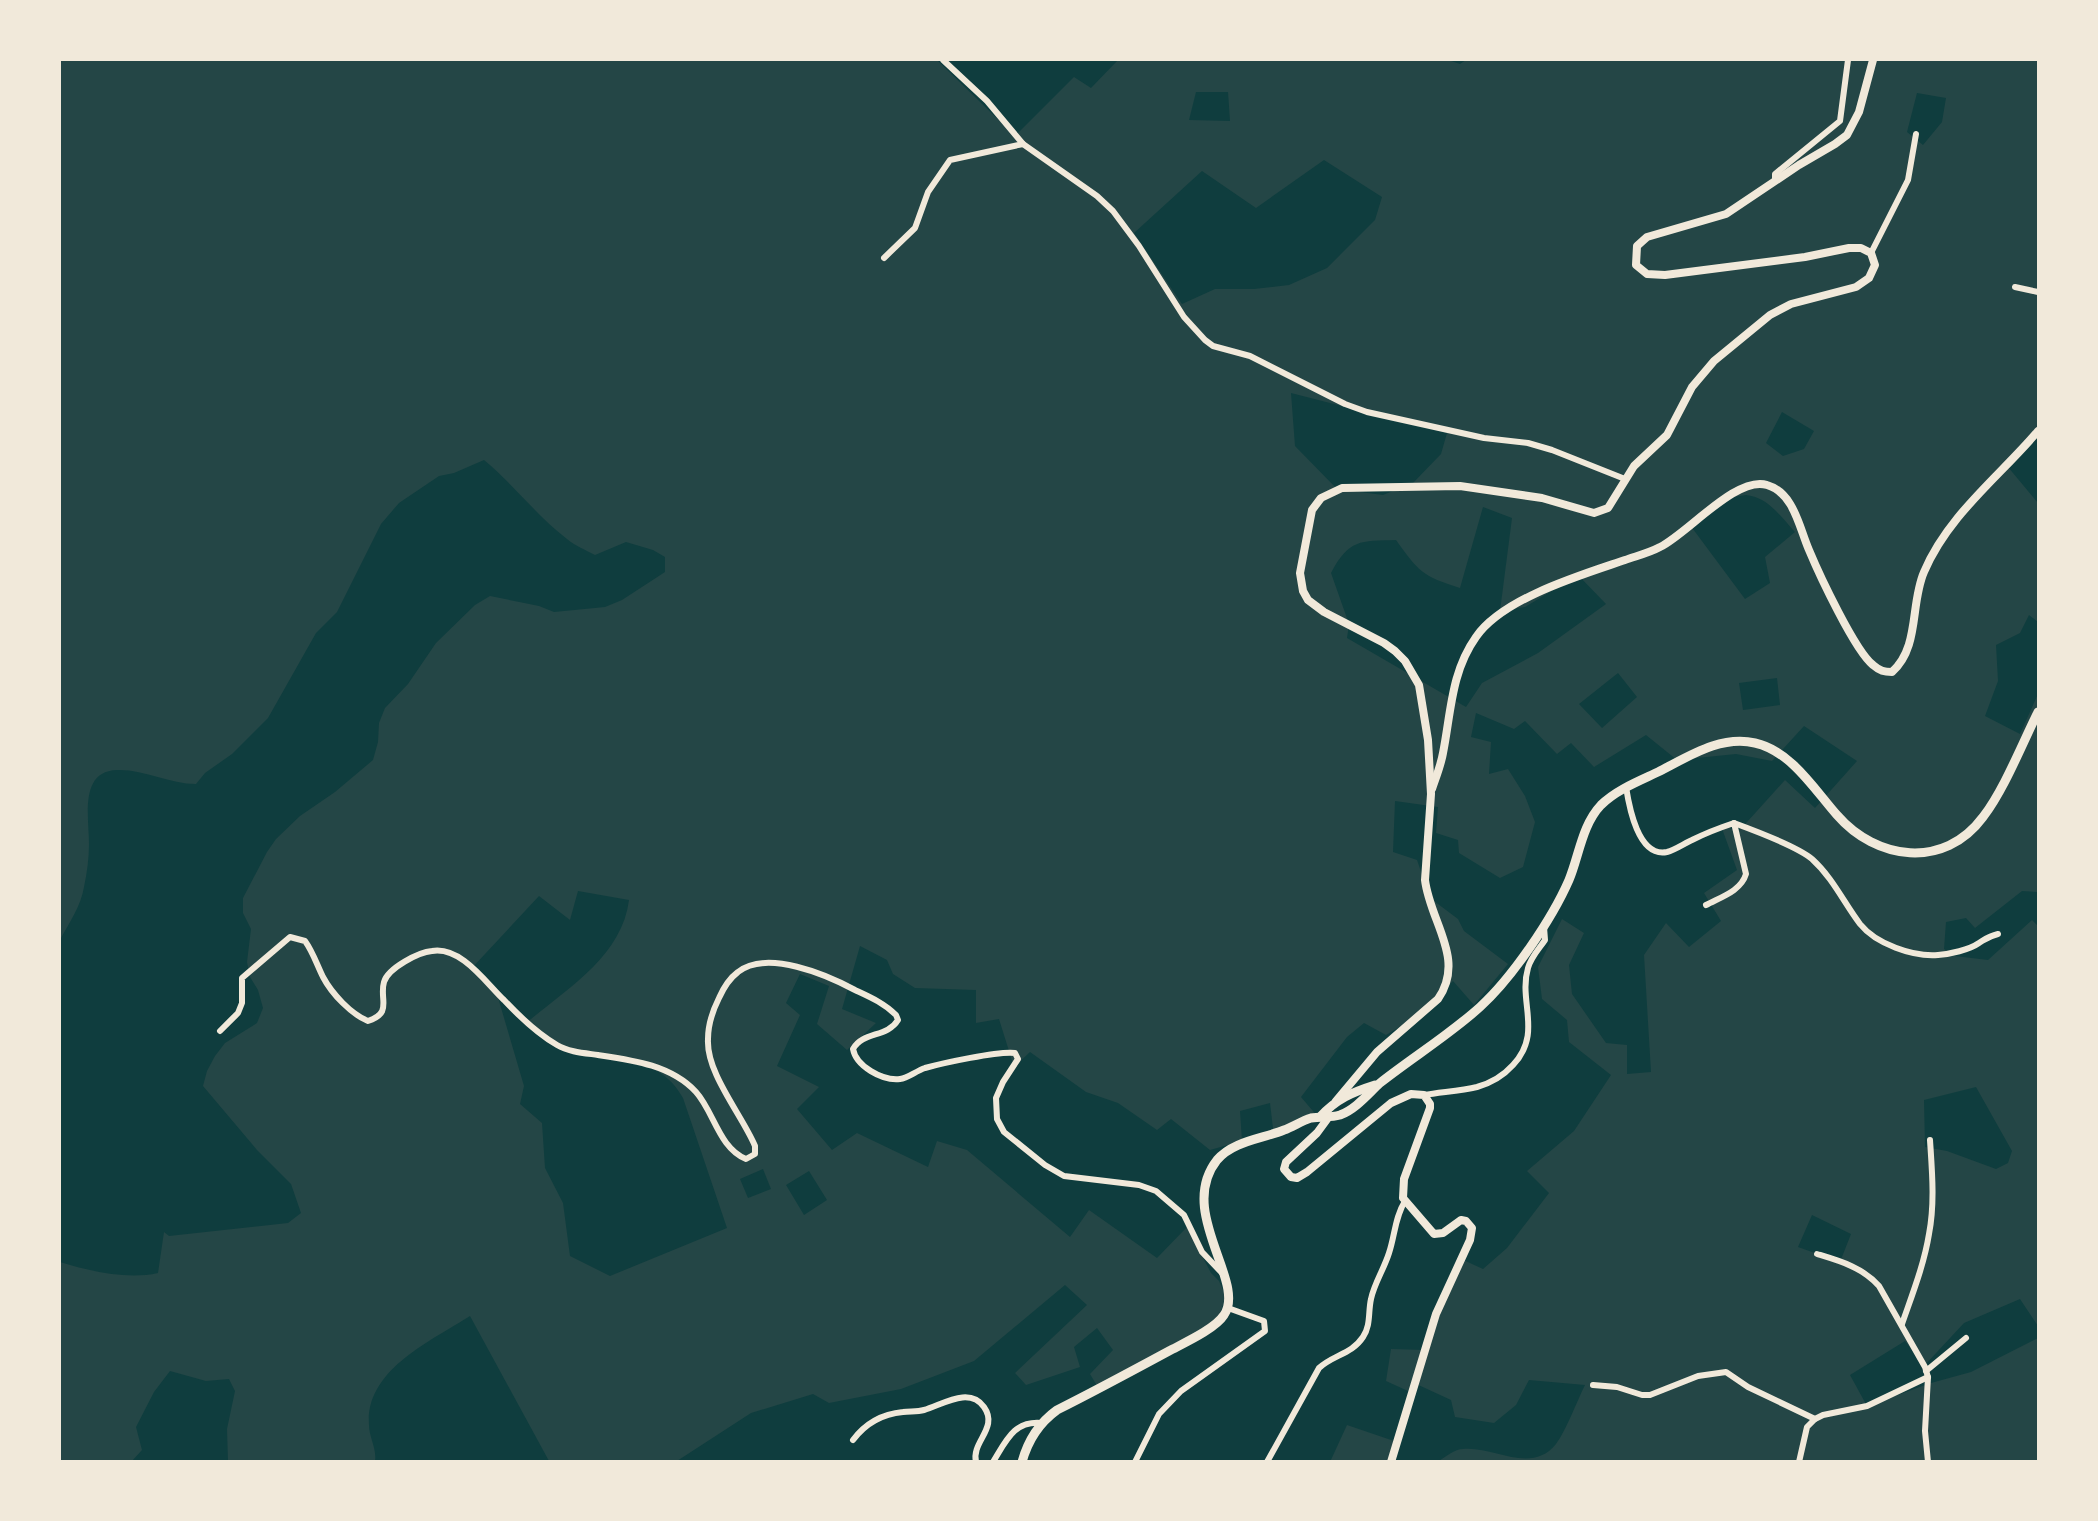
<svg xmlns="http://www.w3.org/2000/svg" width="2098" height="1521" font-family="Raleway,sans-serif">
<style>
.green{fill:#244646;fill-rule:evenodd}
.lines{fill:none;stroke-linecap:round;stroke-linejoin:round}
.minor{stroke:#f1e9da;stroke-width:6}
.tertiary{stroke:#f1e9da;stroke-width:8}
.secondary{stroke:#f1e9da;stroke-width:9}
</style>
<rect width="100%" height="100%" fill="#0f3d3e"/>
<g class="green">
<path d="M60,60H937L1015,136L1074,77L1091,88L1118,60H1448L1460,64L1466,60H2038V434L2008,467L2038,503V622L2029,615L2020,633L1996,645L1998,681L1985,716L2020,734L2038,694V892L2022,891L1975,928L1966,918L1946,922L1944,949L1955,956L1988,960L2032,920L2038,926V1326L2020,1299L1964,1323L1924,1366L1905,1341L1850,1375L1867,1406L1931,1383L1971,1372L2038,1338V1461H1439C1445,1457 1455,1449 1463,1449C1494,1446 1531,1475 1556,1444C1566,1431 1577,1401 1585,1385L1529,1380L1516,1405L1494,1423L1455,1417L1451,1400L1412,1382L1408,1391L1386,1381L1391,1349L1425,1350L1459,1258L1483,1269L1507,1248L1549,1193L1527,1171L1574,1131L1611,1075L1569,1042L1567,1020L1542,999L1538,967L1562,919L1584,933L1569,965L1572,994L1606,1043L1627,1045V1074L1651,1072L1644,955L1666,923L1689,947L1721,921L1704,893L1737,870L1720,823L1738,832L1785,780L1815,808L1857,761L1804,726L1772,761L1736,754L1677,760L1646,735L1594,767L1571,743L1557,754L1525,721L1514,729L1476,713L1471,737L1491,742L1489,774L1508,769L1525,796L1535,822L1523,867L1500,878L1459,853L1458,840L1436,833L1438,807L1395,801L1393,852L1417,860L1430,898L1458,919L1464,931L1508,964L1474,1005L1453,981L1420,1015L1386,1035L1364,1023L1347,1037L1301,1097L1318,1117L1274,1137L1270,1103L1240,1111L1242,1141L1210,1150L1171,1119L1157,1130L1118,1103L1086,1092L1030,1052L1014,1067L999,1019L976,1023V990L915,988L893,974L887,960L860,946L842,1009L876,1023L847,1050L817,1024L829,986L800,974L786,1003L800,1015L777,1066L819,1087L797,1109L832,1150L857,1133L928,1167L937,1141L967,1150L1070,1237L1089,1210L1157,1258L1187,1227L1211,1273L1219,1281L1224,1292L1225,1298L1218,1321L1099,1389L1090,1374L1113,1350L1097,1328L1074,1347L1080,1367L1026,1385L1015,1373L1087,1305L1065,1285L974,1361L901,1389L829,1403L813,1394L751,1413L677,1461H549L470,1316C431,1341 365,1370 369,1425C369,1437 377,1449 375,1461H228L227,1429L235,1391L229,1379L206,1381L170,1371L154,1392L136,1427L142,1450L132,1461H60V1262C89,1271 127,1280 158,1273L164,1232L169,1236L288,1223L301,1213L291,1184L257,1150L203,1086L207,1071L215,1056L225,1043L257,1023L263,1008L258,990L250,977L247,962L251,929L243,913V898L267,852L276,839L300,816L335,792L373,760L378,742L379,723L385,708L408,684L436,643L475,605L490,596L539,606L554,612L605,607L622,600L665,572V557L653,550L626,542L595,555C586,550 575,546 567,539C537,516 514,485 484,460L454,473L439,476L399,503L381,524L337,612L316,633L268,718L232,754L205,773L196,784C169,784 144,769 117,770C79,771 89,818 89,844C89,858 87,873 84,887C81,906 69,923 60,940ZM1196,92H1228L1230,121L1189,120ZM1917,93L1946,98L1942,122L1923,145L1907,132ZM1324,160L1382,197L1375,220L1327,268L1289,285L1254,289H1215L1182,304L1134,233L1202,171L1256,208ZM1291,393L1447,433L1441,454L1413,483L1383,495L1337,489L1295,446ZM1782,412L1814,431L1804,449L1783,456L1766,443ZM1746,495C1768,497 1780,516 1795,532L1765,557L1770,583L1745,599L1690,525L1733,497ZM1483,507L1512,518L1500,611L1525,607L1578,575L1606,604L1538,653L1482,683L1466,707L1347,638L1349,624L1331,573C1349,539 1360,541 1396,540C1419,572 1422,576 1460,588ZM1618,673L1637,697L1602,728L1579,704ZM1777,678L1780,705L1743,710L1739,683ZM578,891L629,900C622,957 565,990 525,1024C533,1030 542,1040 551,1044C596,1060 658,1050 683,1098L727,1228L610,1276L570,1256L563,1203L545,1168L542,1123L520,1104L524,1086L497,994L471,969L539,896L570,920ZM1976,1087L2012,1151L2008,1163L1996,1169L1947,1151L1925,1147L1924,1100ZM763,1169L771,1189L748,1198L740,1179ZM809,1171L827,1200L804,1215L786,1185ZM1812,1215L1851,1234L1840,1262L1798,1247Z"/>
<polygon points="1347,1425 1394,1441 1392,1461 1330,1462"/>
</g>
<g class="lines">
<g class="minor">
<polyline points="943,60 987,101 1023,144 1097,196 1113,211 1139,246 1184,317 1205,340 1213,346 1250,356 1345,404 1367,412 1484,438 1528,443 1552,450 1625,479"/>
<polyline points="1775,181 1775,174 1840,121 1848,60"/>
<polyline points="1871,253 1908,180 1916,134"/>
<polyline points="884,258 915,228 928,192 950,160 1023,144"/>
<polyline points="2015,287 2038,292"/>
<path d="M1626,787C1629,806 1638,858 1667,852C1675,850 1685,843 1692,840C1706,833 1719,828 1734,823L1746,874C1741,891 1721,897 1706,905"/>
<path d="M1734,823C1753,830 1798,847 1812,859C1833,878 1844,903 1860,924C1876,944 1913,957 1938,955C1950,954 1969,950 1979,943C1987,938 1989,936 1998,934"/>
<path d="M220,1031L238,1013L242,1003V978L290,937L305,941C313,952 317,965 323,977C332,994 351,1014 368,1021C393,1013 379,999 384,982C388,968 419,952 432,951C461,946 486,983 504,1000C519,1016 538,1034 557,1045C569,1052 584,1053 598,1055C632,1060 671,1065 696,1092C714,1112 719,1148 746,1159L755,1154V1146C742,1115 706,1073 708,1039C708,1025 713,1010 719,998C723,989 730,978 738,972C767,949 827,975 855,990C870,997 884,1003 896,1015L898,1020C887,1038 863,1031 853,1049C856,1066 882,1081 900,1079C908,1078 916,1071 925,1068C943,1063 998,1051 1015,1053L1018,1059L1003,1082L996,1098L997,1119L1004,1132L1045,1165L1064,1176L1139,1185L1156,1191L1184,1215L1202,1252L1222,1273"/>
<path d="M1424,1095C1441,1092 1460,1091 1477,1087C1491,1083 1504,1075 1513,1065C1543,1033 1518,1002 1528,968C1531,957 1539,949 1545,940L1544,927"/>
<path d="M1817,1254C1840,1261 1862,1267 1879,1286L1925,1367L1928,1377L1925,1431L1928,1462"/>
<path d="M1902,1324C1912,1295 1924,1265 1929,1234C1935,1203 1932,1171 1930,1140"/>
<polyline points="1926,1371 1966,1338"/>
<polyline points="1593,1385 1617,1387 1642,1395 1650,1395 1698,1376 1726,1372 1748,1387 1815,1419"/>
<path d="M853,1440C865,1424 882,1414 903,1412C910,1411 917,1412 924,1410C942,1405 969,1386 984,1407C999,1428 971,1442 976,1462"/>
<path d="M993,1462C1006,1441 1014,1420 1042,1423"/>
<polyline points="1135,1462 1159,1414 1181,1391 1265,1331 1264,1321 1228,1308"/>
<path d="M1267,1462L1319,1368C1333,1355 1352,1354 1363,1337C1371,1325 1368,1312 1371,1299C1374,1284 1384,1269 1389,1253C1395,1235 1395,1217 1405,1201"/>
<polyline points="1799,1462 1807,1427 1815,1419 1823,1415 1867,1406 1928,1377"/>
</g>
<g class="tertiary">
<path d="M1432,789C1436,777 1441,765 1443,753C1451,713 1451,672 1476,637C1503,598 1581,575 1625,560C1636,556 1649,553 1660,547C1687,534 1737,475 1767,485C1794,493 1799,527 1809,550C1819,574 1855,651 1873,665C1880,671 1884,672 1892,672C1920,647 1910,604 1924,572C1948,515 2000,476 2038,431"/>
<path d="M1336,1101L1377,1052L1438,999C1466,959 1430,922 1425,880L1431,794L1428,740L1419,685L1405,661L1395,651L1384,643L1324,612L1308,600L1303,591L1300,573L1312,510L1321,498L1342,488L1460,486L1542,498L1594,513L1608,508L1634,466L1667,435L1692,387L1714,361L1770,315L1791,304L1856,287L1869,278L1875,265L1871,253L1861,248H1849L1805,257L1665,275L1647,274L1636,265L1637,246L1647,237L1726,214L1799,165L1835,144L1847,135L1859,112L1873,60"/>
<polyline points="1328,1118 1317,1133 1286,1162 1284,1169 1291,1177 1297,1178 1307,1172 1391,1103 1411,1094 1424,1095 1430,1104 1430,1108 1404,1179 1403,1198 1434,1234 1443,1233 1461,1220 1466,1221 1472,1228 1470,1240 1436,1314 1391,1462"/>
</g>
<g class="secondary">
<path d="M1320,1117C1336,1099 1353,1092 1375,1085"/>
<path d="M1022,1462C1028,1440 1039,1423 1057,1410C1095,1391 1132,1371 1169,1351C1184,1343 1215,1329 1224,1315C1247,1282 1176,1212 1217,1160C1233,1141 1262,1139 1284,1130C1293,1127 1301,1121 1311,1118C1321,1116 1330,1118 1340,1115C1356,1109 1368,1094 1380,1083C1413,1057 1449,1035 1480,1007C1512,978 1552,919 1569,880C1579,856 1582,825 1601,805C1616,790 1639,781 1658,772C1688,757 1720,735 1755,743C1791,751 1814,789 1837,815C1876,860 1944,870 1983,817C2004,790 2022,744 2038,712"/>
</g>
</g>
<rect width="2098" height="1521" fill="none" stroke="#f1e9da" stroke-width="122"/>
</svg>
